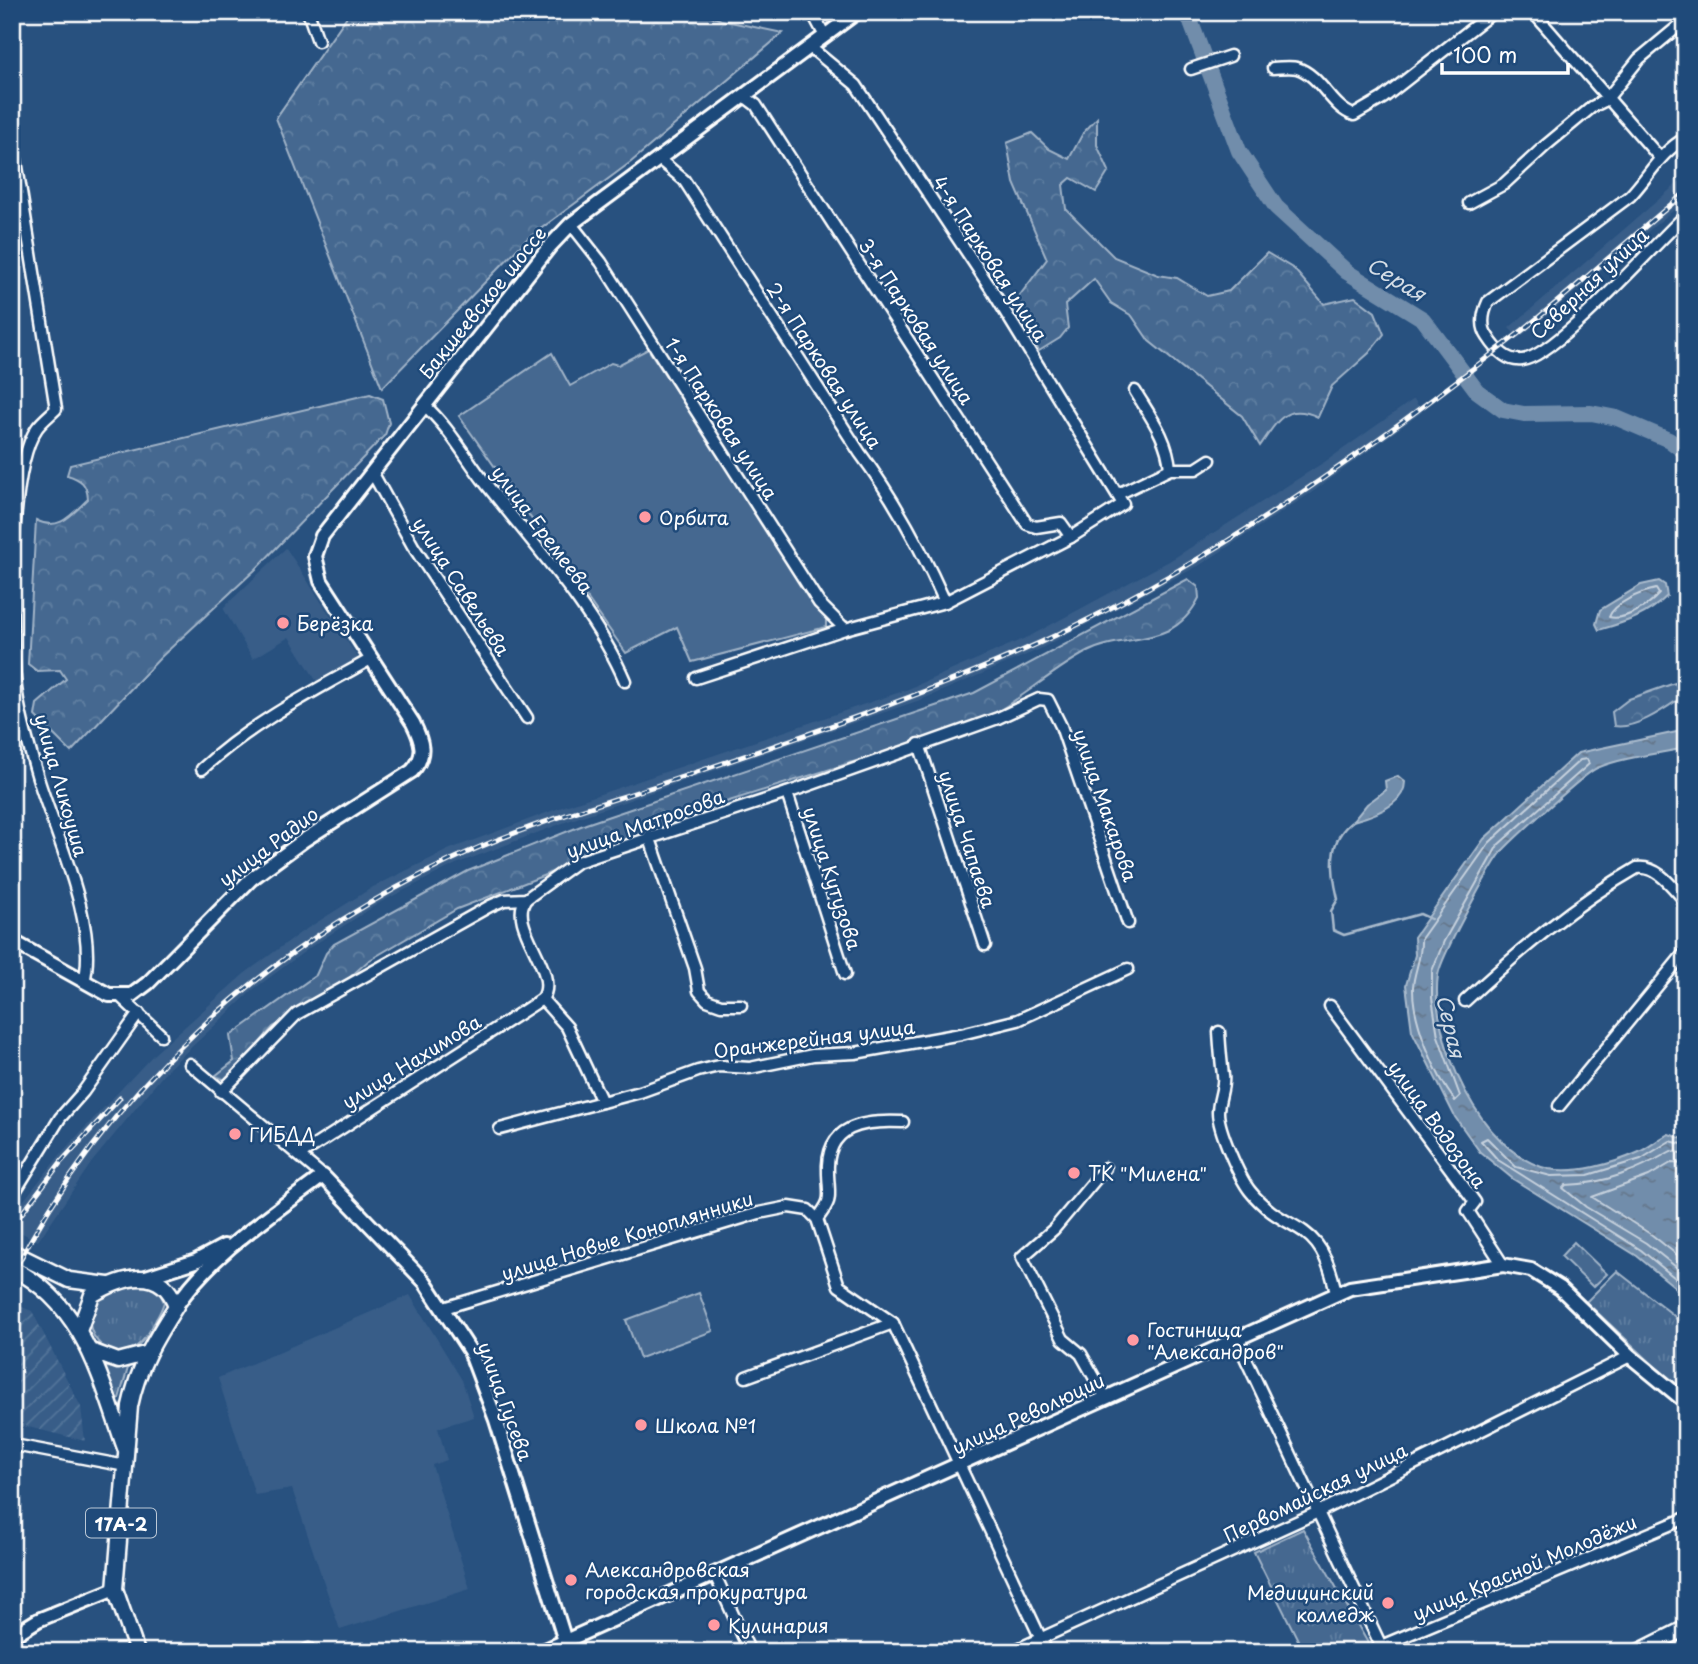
<svg xmlns="http://www.w3.org/2000/svg" width="1698" height="1664" font-family="'Playpen Sans',sans-serif">
<style>
.built{fill:#375d88}
.industrial{fill:url(#industrial-furrows)}
.grass{fill:url(#grass-tufts);stroke:#a2b4c8;stroke-width:2}
.forest{fill:url(#forest-crowns);stroke:#a2b4c8;stroke-width:2}
.pitch{fill:#446890;stroke:#a2b4c8;stroke-width:2}
.water{fill:url(#water-ripples);stroke:#aabbcd;stroke-width:2}
.lines{fill:none;stroke-linecap:round;stroke-linejoin:round}
.shore{stroke:#c6d1dd;stroke-width:2}
.stream{stroke:#aabbcd;stroke-width:2.5}
.river{stroke:#718dab;stroke-width:16}
.street-casing{stroke:#fff;stroke-width:15}
.secondary-casing{stroke:#fff;stroke-width:18}
.primary-casing{stroke:#fff;stroke-width:19}
.street{stroke:#1f4a7a;stroke-width:10}
.secondary{stroke:#1f4a7a;stroke-width:12}
.primary{stroke:#1f4a7a;stroke-width:14}
.rail-casing{stroke:#fff;stroke-width:5}
.rail{stroke:#1f4a7a;stroke-width:2.5;stroke-dasharray:8;stroke-linecap:butt}
.poi-dot{fill:#ff9aa2;stroke:#1f4a7a;stroke-width:2.5}
.labels{text-anchor:middle;dominant-baseline:central;stroke-width:5;stroke-linejoin:round;paint-order:stroke}
.shield{fill:#1f4a7a;stroke:#bcc9d7;stroke-width:2}
.shield-label{font-size:18px;font-weight:bold;fill:#fff}
.street-label{font-size:19px;fill:#fff;stroke:#1f4a7a}
.poi-label{font-size:19px;fill:#fff;stroke:#1f4a7a;text-anchor:start}
.water-label{font-size:21px;font-style:italic;fill:#d4dde6;stroke:#1f4a7a}
</style>
<defs>
<pattern id="industrial-furrows" width="10" height="10" patternUnits="userSpaceOnUse" patternTransform="scale(1.75)"><rect width="10" height="10" fill="#375d88"/><path d="M-1 1l2-2M0 10L10 0M9 11l2-2" fill="none" stroke="#55759a"/></pattern>
<pattern id="grass-tufts" width="24" height="20" patternUnits="userSpaceOnUse" patternTransform="scale(1.75)"><rect width="24" height="20" fill="#446890"/><path d="M3 7l-1-3M5 7V3M7 7l1-3M15 17l-1-3M17 17v-4M19 17l1-3" fill="none" stroke="#607fa1"/></pattern>
<pattern id="forest-crowns" width="20" height="18" patternUnits="userSpaceOnUse" patternTransform="scale(1.75)"><rect width="20" height="18" fill="#446890"/><path d="M2 6a3 3 0 1 1 6 0M12 15a3 3 0 1 1 6 0" fill="none" stroke="#607fa1"/></pattern>
<pattern id="water-ripples" width="26" height="14" patternUnits="userSpaceOnUse" patternTransform="scale(1.75)"><rect width="26" height="14" fill="#718dab"/><path d="M2 4q2-2 4 0t4 0M15 11q2-2 4 0t4 0" fill="none" stroke="#64768a"/></pattern>
</defs>
<rect width="100%" height="100%" fill="#28517f"/>
<filter id="ink" filterUnits="userSpaceOnUse"><feTurbulence type="fractalNoise" baseFrequency=".0143" numOctaves="2"/><feDisplacementMap in="SourceGraphic" scale="14" xChannelSelector="R" yChannelSelector="G"/><feConvolveMatrix kernelMatrix="1 2 1 2 8 2 1 2 1" color-interpolation-filters="sRGB"/></filter>
<g filter="url(#ink)">
<g class="built">
<polygon points="1686,176 1686,200 1519,338 1509,328"/>
<polygon points="1414,399 1422,412 1311,493 1200,565 1038,650 923,699 568,821 456,864 381,902 312,946 254,989 168,1069 92,1162 38,1241 12,1228 12,1215 64,1150 153,1055 244,974 300,933 373,887 450,849 562,807 906,690 1030,636 1171,560 1329,459"/>
<polygon points="286,548 360,661 319,685 289,637 253,659 223,608"/>
<polygon points="410,1295 462,1380 474,1417 438,1428 447,1460 432,1465 470,1589 340,1630 292,1489 255,1495 218,1378"/>
</g>
<polygon class="industrial" points="14,1304 32,1311 81,1407 85,1441 12,1423 16,1395 12,1392"/>
<g class="grass">
<polygon points="1574,1242 1607,1274 1593,1287 1561,1256"/>
<polygon points="1617,1271 1672,1314 1686,1329 1686,1395 1586,1302"/>
<path d="M146,1285L159,1291L164,1302C161,1312 156,1319 152,1327C112,1401 38,1289 146,1285Z"/>
<polygon points="105,1367 128,1368 118,1402"/>
<polygon points="1303,1529 1372,1650 1371,1652 1304,1652 1254,1552"/>
</g>
<g class="forest">
<polygon points="350,12 702,12 721,20 783,33 631,162 527,239 382,388 276,118"/>
<path d="M1097,118V145L1109,171L1096,192L1071,178L1063,185L1066,209L1114,257L1158,275L1177,278L1207,296L1229,291L1267,253L1294,269L1324,304L1355,297L1375,312L1384,334L1369,353L1332,386L1318,417C1286,402 1277,421 1260,446L1242,416L1149,341L1132,316L1111,303L1094,279L1065,305L1068,328L1060,338L1039,351L1011,307L1047,259L1014,183L1007,143L1032,133L1049,149L1069,159L1083,133Z"/>
<path d="M370,394L383,399L389,423L385,435L256,569L161,657L71,752L35,716L37,704L66,679L60,670L37,671L28,664L36,520C59,532 71,515 88,499C87,484 81,479 67,475L70,465Z"/>
<path d="M1188,579L1198,587L1199,598C1172,651 1127,631 1085,653C1046,674 1014,707 972,724C946,735 918,741 891,750C835,768 779,785 723,803L688,820L457,909L368,961L349,978L303,1006L297,1014L273,1027L227,1081L215,1076L234,1061L230,1036L316,975L326,953L334,944L468,871L586,824L974,693Z"/>
<path d="M1675,683L1685,695C1667,707 1637,730 1614,726L1612,712L1629,699Z"/>
</g>
<g class="pitch">
<polygon points="648,349 826,618 826,627 692,662 677,627 626,653 459,416 552,353 570,386 611,363 618,365"/>
<polygon points="699,1293 713,1331 640,1358 626,1320"/>
</g>
<g class="water">
<path d="M1659,581L1665,585L1667,596C1647,616 1626,622 1599,630L1596,624L1600,610L1641,585Z"/>
<path d="M1686,730V748C1657,754 1624,757 1597,768C1586,772 1517,836 1505,848C1492,862 1441,957 1438,975C1429,1039 1482,1155 1549,1169C1577,1174 1612,1164 1637,1153C1649,1148 1658,1139 1669,1134L1686,1140V1296L1637,1256L1513,1179L1480,1152L1455,1117L1412,1031L1406,985L1415,955L1414,937L1484,839L1578,753Z"/>
<path d="M1398,776L1405,782C1405,805 1372,816 1353,821L1367,804L1386,790L1385,781Z"/>
</g>
<g class="lines">
<g class="shore">
<path d="M1656,589L1659,594C1648,606 1625,621 1609,617C1614,603 1641,592 1656,589Z"/>
<path d="M1580,760L1587,759L1589,764L1498,845L1444,941L1432,971V998L1438,1036L1460,1096L1455,1101C1435,1074 1412,1021 1413,987C1414,971 1422,958 1421,939L1489,843Z"/>
<polyline points="1686,1145 1670,1141 1641,1159 1588,1175 1551,1176 1516,1167 1487,1138 1481,1141 1498,1160 1641,1250 1686,1287"/>
<path d="M1686,1154L1671,1151C1638,1170 1605,1184 1566,1185L1563,1188L1586,1207L1646,1243L1686,1275"/>
<polyline points="1686,1164 1671,1163 1649,1176 1592,1197 1652,1235 1686,1262"/>
</g>
<path class="stream" d="M1353,821C1327,840 1331,870 1338,899L1331,911L1333,930L1344,935L1420,914L1431,919"/>
<polyline class="river" points="1187,12 1239,151 1276,207 1347,272 1423,319 1477,391 1503,410 1524,414 1591,413 1617,418 1669,440 1686,453"/>
<defs>
<g id="street">
<polyline points="308,12 318,41"/>
<polyline points="812,12 825,36"/>
<polyline points="1533,12 1660,158"/>
<path d="M1273,68C1280,68 1290,66 1297,68C1321,75 1332,109 1354,115L1383,98L1493,12"/>
<polyline points="1191,69 1230,56"/>
<polyline points="744,96 756,105 1027,524 1036,527 1061,523 1071,537"/>
<path d="M1686,138C1661,151 1649,176 1630,196L1488,302C1483,313 1480,326 1488,337C1495,348 1507,362 1522,360C1556,357 1655,243 1686,215"/>
<path d="M14,148L56,409C50,415 42,421 37,428C8,470 10,626 15,679C18,711 29,747 38,778C55,834 99,925 84,982"/>
<path d="M659,159L684,180L860,453C895,500 921,548 945,602"/>
<polyline points="1469,203 1504,184 1545,146 1592,107 1606,100 1639,59 1686,20"/>
<polyline points="571,224 601,262 819,603 845,629"/>
<path d="M1135,391C1150,416 1168,439 1170,469"/>
<path d="M424,405C448,426 464,455 483,480C531,542 595,610 625,681"/>
<polyline points="372,472 413,546 527,718"/>
<polyline points="1118,494 1170,469 1196,469 1210,460"/>
<polyline points="696,678 845,629 945,602 1071,537 1123,504 990,287 856,85 810,47"/>
<polyline points="919,744 985,945"/>
<path d="M202,769C251,723 313,692 371,659"/>
<polyline points="787,793 845,974"/>
<polyline points="649,836 695,968 699,991 707,1000 721,1005 741,1005"/>
<path d="M526,899C506,925 562,973 542,999L567,1027L602,1102"/>
<polyline points="121,997 161,1035"/>
<path d="M1465,1001C1518,952 1574,904 1637,868C1658,865 1673,888 1686,902"/>
<polyline points="1330,1006 1475,1202 1468,1211 1503,1265"/>
<path d="M1219,1032C1220,1047 1221,1061 1223,1075C1225,1086 1218,1100 1218,1112C1218,1129 1239,1177 1250,1191C1288,1238 1320,1214 1336,1293"/>
<polyline points="190,1064 323,1176"/>
<polyline points="221,1092 297,1014 490,906 504,900 526,899 577,862 787,793 998,718 1039,699 1048,700 1061,726 1128,923"/>
<polyline points="1559,1106 1686,951"/>
<polyline points="500,1129 640,1092 698,1071 719,1066 750,1068 813,1055 855,1053 961,1034 1018,1020 1128,969"/>
<polyline points="300,1155 542,999"/>
<polyline points="1105,1168 1054,1229 1022,1257 1063,1339 1081,1354 1106,1398"/>
<polyline points="14,1193 60,1118 83,1092 139,1013"/>
<path d="M817,1219C833,1199 829,1198 828,1174C825,1124 865,1120 903,1122"/>
<polyline points="444,1308 759,1213 789,1207 808,1210 817,1219 839,1286 893,1323 1047,1652"/>
<polyline points="1236,1338 1381,1646"/>
<polyline points="746,1377 893,1323"/>
<polyline points="14,1445 126,1466"/>
<polyline points="715,1575 750,1652"/>
<polyline points="1381,1646 1686,1518"/>
<polyline points="302,1652 309,1649"/>
<polyline points="1011,1652 1316,1513 1630,1356"/>
</g>
<g id="secondary">
<path d="M12,941L109,995H132L148,983L251,879L304,840L412,771C427,755 422,741 413,723L321,581L315,556L322,536L550,246L571,224L857,12"/>
<polyline points="146,1277 196,1261 224,1246"/>
<path d="M176,1306C213,1252 270,1216 323,1176L425,1282L470,1351L496,1420L565,1641"/>
<polyline points="12,1636 38,1620 115,1589"/>
<polyline points="541,1652 1350,1288 1503,1265 1531,1270 1560,1288 1630,1356 1686,1402"/>
</g>
<g id="primary">
<polyline points="12,1252 69,1280 108,1285"/>
<path d="M12,1268C85,1305 100,1378 125,1448"/>
<path d="M80,1328L92,1295C122,1277 162,1264 176,1306C155,1339 138,1367 130,1406L115,1589L137,1652"/>
<polyline points="91,1351 118,1361 145,1354"/>
<polyline points="1638,1652 1686,1628"/>
</g>
</defs>
<use href="#street" class="street-casing"/>
<use href="#secondary" class="secondary-casing"/>
<use href="#primary" class="primary-casing"/>
<use href="#street" class="street"/>
<use href="#secondary" class="secondary"/>
<use href="#primary" class="primary"/>
<defs>
<g id="rail">
<polyline points="12,1226 61,1162 120,1098"/>
<path d="M12,1275C106,1090 263,950 449,861C519,827 596,806 670,781C806,735 941,691 1071,628C1229,551 1375,445 1514,337C1573,291 1628,240 1686,192"/>
</g>
</defs>
<use href="#rail" class="rail-casing"/>
<use href="#rail" class="rail"/>
</g>
</g>
<g class="poi-dot">
<circle cx="645" cy="517" r="7"/>
<circle cx="283" cy="623" r="7"/>
<circle cx="235" cy="1134" r="7"/>
<circle cx="1074" cy="1173" r="7"/>
<circle cx="1133" cy="1340" r="7"/>
<circle cx="641" cy="1425" r="7"/>
<circle cx="571" cy="1580" r="7"/>
<circle cx="1388" cy="1603" r="7"/>
<circle cx="714" cy="1625" r="7"/>
</g>
<g class="labels">
<rect class="shield" x="86" y="1508.5" width="70" height="29" rx="5"/>
<g class="shield-label">
<text x="121" y="1523">17А-2</text>
</g>
<g class="street-label">
<text transform="translate(991 258) rotate(57)">4-я Парковая улица</text>
<text transform="translate(1589 283) rotate(-43)">Северная улица</text>
<text transform="translate(482 302) rotate(-51)">Бакшеевское шоссе</text>
<text transform="translate(917 321) rotate(57)">3-я Парковая улица</text>
<text transform="translate(825 365) rotate(57)">2-я Парковая улица</text>
<text transform="translate(722 418) rotate(57)">1-я Парковая улица</text>
<text transform="translate(543 529) rotate(53)">улица Еремеева</text>
<text transform="translate(462 586) rotate(57)">улица Савельева</text>
<text transform="translate(62 785) rotate(74)">улица Ликоуша</text>
<text transform="translate(1106 805) rotate(71)">улица Макарова</text>
<text transform="translate(645 823) rotate(-20)">улица Матросова</text>
<text transform="translate(968 839) rotate(72)">улица Чапаева</text>
<text transform="translate(268 846) rotate(-37)">улица Радио</text>
<text transform="translate(833 878) rotate(72)">улица Кутузова</text>
<text transform="translate(814 1038) rotate(-7)">Оранжерейная улица</text>
<text transform="translate(411 1061) rotate(-32)">улица Нахимова</text>
<text transform="translate(1438 1124) rotate(54)">улица Водозона</text>
<text transform="translate(627 1235) rotate(-17)">улица Новые Коноплянники</text>
<text transform="translate(506 1401) rotate(70)">улица Гусева</text>
<text transform="translate(1028 1413) rotate(-25)">улица Революции</text>
<text transform="translate(1315 1492) rotate(-26)">Первомайская улица</text>
<text transform="translate(1524 1567) rotate(-23)">улица Красной Молодёжи</text>
</g>
<g class="poi-label">
<text x="659" y="517">Орбита</text>
<text x="297" y="623">Берёзка</text>
<text x="249" y="1134">ГИБДД</text>
<text x="1088" y="1173">ТК "Милена"</text>
<text x="1147" y="1329">Гостиница<tspan x="1147" dy="22">"Александров"</tspan></text>
<text x="655" y="1425">Школа №1</text>
<text x="585" y="1569">Александровская<tspan x="585" dy="22">городская прокуратура</tspan></text>
<text x="1374" y="1592" text-anchor="end">Медицинский<tspan x="1374" dy="22">колледж</tspan></text>
<text x="728" y="1625">Кулинария</text>
</g>
<g class="water-label">
<text transform="translate(1397 278) rotate(32)">Серая</text>
<text transform="translate(1452 1026) rotate(77)">Серая</text>
</g>
</g>
<rect width="1698" height="1664" fill="none" stroke="#1f4a7a" stroke-width="42"/>
<rect x="21" y="21" width="1656" height="1622" fill="none" stroke="#fff" stroke-width="2.5" filter="url(#ink)"/>
<path d="M1442 63v10h126v-10" fill="none" stroke="#ffffff" stroke-width="3.5"/>
<text x="1453" y="63" font-size="21" fill="#ffffff" stroke="#1f4a7a" stroke-width="5" paint-order="stroke">100 m</text>
</svg>
